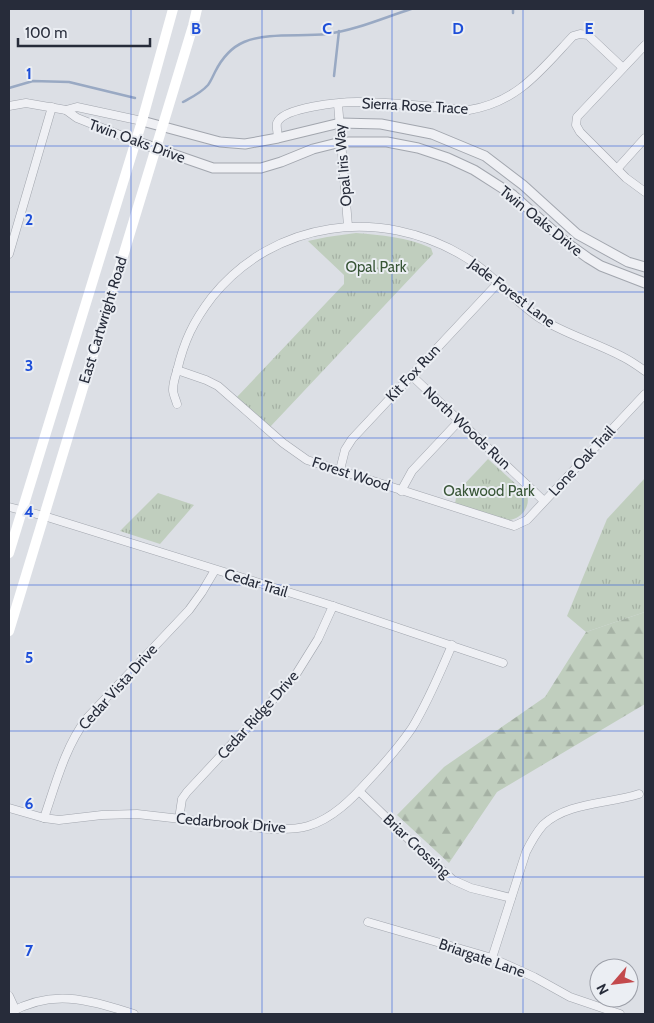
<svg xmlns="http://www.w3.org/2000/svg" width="654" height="1023" font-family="Cabin,sans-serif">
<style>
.grass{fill:url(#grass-tufts)}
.forest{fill:url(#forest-firs)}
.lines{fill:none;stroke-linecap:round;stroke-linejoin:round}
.stream{stroke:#99a9c3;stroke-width:2.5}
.minor-casing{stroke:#a2a6ae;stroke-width:9}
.tertiary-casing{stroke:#a2a6ae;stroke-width:11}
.minor{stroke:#eff0f4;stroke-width:8}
.tertiary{stroke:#eff0f4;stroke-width:9}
.secondary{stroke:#fff;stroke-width:10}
.grid{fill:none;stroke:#1d4ed8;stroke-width:1;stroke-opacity:0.55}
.labels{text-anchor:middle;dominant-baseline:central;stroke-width:4;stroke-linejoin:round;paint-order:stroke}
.street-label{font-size:15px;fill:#272c3a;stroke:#ebeef3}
.park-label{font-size:15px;fill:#385536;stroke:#ebeef3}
.grid-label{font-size:16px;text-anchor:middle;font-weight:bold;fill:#1d4ed8;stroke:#ebeef3;stroke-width:4;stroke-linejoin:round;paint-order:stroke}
</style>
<defs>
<pattern id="grass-tufts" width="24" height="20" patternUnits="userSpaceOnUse" patternTransform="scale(1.25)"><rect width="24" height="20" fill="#c0cebe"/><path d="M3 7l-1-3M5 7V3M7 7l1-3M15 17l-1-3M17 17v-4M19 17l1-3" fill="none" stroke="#a5b1a4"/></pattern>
<pattern id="forest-firs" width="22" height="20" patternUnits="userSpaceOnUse" patternTransform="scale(1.25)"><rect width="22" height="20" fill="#c0cebe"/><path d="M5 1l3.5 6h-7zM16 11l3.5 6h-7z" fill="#a5b1a4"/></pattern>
</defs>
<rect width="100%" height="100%" fill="#dcdfe5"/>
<g class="grass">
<path d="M356,233C381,235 407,237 431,248L433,254L270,427L237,397L344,284V275L308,241L327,237Z"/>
<path d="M488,459L526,493C533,506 519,522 505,520L455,504L457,492Z"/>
<polygon points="645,478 645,612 586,632 567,616 607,519"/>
<polygon points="158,493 194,505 160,544 120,531"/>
</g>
<polygon class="forest" points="645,612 645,704 497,792 449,863 397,815 444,767 545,697 586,632"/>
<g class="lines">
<g class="stream">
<polyline points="513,13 513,9"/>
<polyline points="334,76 339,31"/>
<polyline points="9,88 33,81 69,82 135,98"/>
<path d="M183,102C192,97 201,93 208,85C211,81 213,76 215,72C222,58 230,48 244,42C268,32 301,37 327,34C356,30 383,18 411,9"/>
</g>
<defs>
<g id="minor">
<polyline points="645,45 577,117 576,125 580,132 626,178 645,192"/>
<polyline points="338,104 348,226"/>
<polyline points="9,106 26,103 66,110 77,118 135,141"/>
<polyline points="66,110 77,107 142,121"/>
<path d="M278,138C278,134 276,127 277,123C283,107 342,102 357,102C394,102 432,107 469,110C518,102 541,70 573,36L580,34L588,35L623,68"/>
<polyline points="617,169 645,138"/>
<polyline points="9,254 52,107"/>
<polyline points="177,370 206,380 218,386 283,443 307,460 514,526 527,520 645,394"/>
<polyline points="411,375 544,501"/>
<path d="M177,404C176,400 173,394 173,390C173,384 175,377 177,371C184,341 193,322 212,297C274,220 381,206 465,257C492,273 512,299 538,317C564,334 595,342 623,357C631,361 638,366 645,371"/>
<polyline points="340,470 345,450 352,439 498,283"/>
<polyline points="401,491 412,471 459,421"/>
<polyline points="9,507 44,516 333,606 503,663"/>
<polyline points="359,791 428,858 453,880 471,888 511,898"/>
<path d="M9,808L44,818L59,820L102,815L137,814L269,829C282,829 295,830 308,826C332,819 352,799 368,781C384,764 399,747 412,728C428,702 440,673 452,645"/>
<path d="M44,818C56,783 65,747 87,718L189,610L202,592L215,570"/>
<polyline points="179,819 182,799 187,792 295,676 318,639 333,606"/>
<polyline points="368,922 492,958 534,977 570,997 620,1014"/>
<path d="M492,958L526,852C531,842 536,833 543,825C567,802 609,804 639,794"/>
<polyline points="9,996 15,1009"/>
<path d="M9,1013C54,988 88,1000 134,1014"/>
</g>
<g id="tertiary">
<polyline points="142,121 220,142 245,144 278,138 340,123 381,124 432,134 485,156 523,185 577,234 628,262 645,267"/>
<polyline points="135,141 213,168 261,168 281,162 313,149 341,142 387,142 418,148 448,158 474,170 513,195 567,243 588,258 601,266 645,283"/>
</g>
</defs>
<use href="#minor" class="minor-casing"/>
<use href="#tertiary" class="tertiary-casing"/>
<use href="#minor" class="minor"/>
<use href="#tertiary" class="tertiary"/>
<g class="secondary">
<polyline points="9,553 142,121 173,9"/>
<polyline points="9,631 193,26 197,9"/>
</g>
</g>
<path class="grid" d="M131,9V1014M262,9V1014M392,9V1014M523,9V1014M9,146H645M9,292H645M9,438H645M9,585H645M9,731H645M9,877H645"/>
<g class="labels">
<g class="street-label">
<text transform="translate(415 106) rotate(3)">Sierra Rose Trace</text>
<text transform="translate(137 141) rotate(20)">Twin Oaks Drive</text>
<text transform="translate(343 165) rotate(-95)">Opal Iris Way</text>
<text transform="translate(541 221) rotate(39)">Twin Oaks Drive</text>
<text transform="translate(512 293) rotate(37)">Jade Forest Lane</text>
<text transform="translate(103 320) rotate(-73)">East Cartwright Road</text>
<text transform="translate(413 373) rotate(-47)">Kit Fox Run</text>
<text transform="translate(467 428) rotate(43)">North Woods Run</text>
<text transform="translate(582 461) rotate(-47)">Lone Oak Trail</text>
<text transform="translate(351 474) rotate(18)">Forest Wood</text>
<text transform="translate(256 583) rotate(17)">Cedar Trail</text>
<text transform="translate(118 687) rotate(-48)">Cedar Vista Drive</text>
<text transform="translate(258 715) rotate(-48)">Cedar Ridge Drive</text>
<text transform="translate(231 823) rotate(5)">Cedarbrook Drive</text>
<text transform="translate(417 846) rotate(43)">Briar Crossing</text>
<text transform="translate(482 958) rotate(19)">Briargate Lane</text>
</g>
<g class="park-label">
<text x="376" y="267">Opal Park</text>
<text x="489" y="491">Oakwood Park</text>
</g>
</g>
<g class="grid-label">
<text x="196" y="34">B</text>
<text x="327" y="34">C</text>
<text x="458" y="34">D</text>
<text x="589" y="34">E</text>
<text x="29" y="79">1</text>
<text x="29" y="225">2</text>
<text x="29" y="371">3</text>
<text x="29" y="517">4</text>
<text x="29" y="663">5</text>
<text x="29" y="809">6</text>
<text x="29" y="956">7</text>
</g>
<rect width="654" height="1023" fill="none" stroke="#272c3a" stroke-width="20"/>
<g transform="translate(614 983) rotate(242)"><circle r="24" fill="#ebeef3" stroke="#9da0a9"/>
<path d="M0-4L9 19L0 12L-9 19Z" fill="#c3494c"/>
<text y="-8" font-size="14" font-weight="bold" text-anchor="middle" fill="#272c3a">N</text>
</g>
<path d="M18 38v8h132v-8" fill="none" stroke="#272c3a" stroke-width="2.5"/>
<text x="25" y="38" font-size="15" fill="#272c3a" stroke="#ebeef3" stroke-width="4" paint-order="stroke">100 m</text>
</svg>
